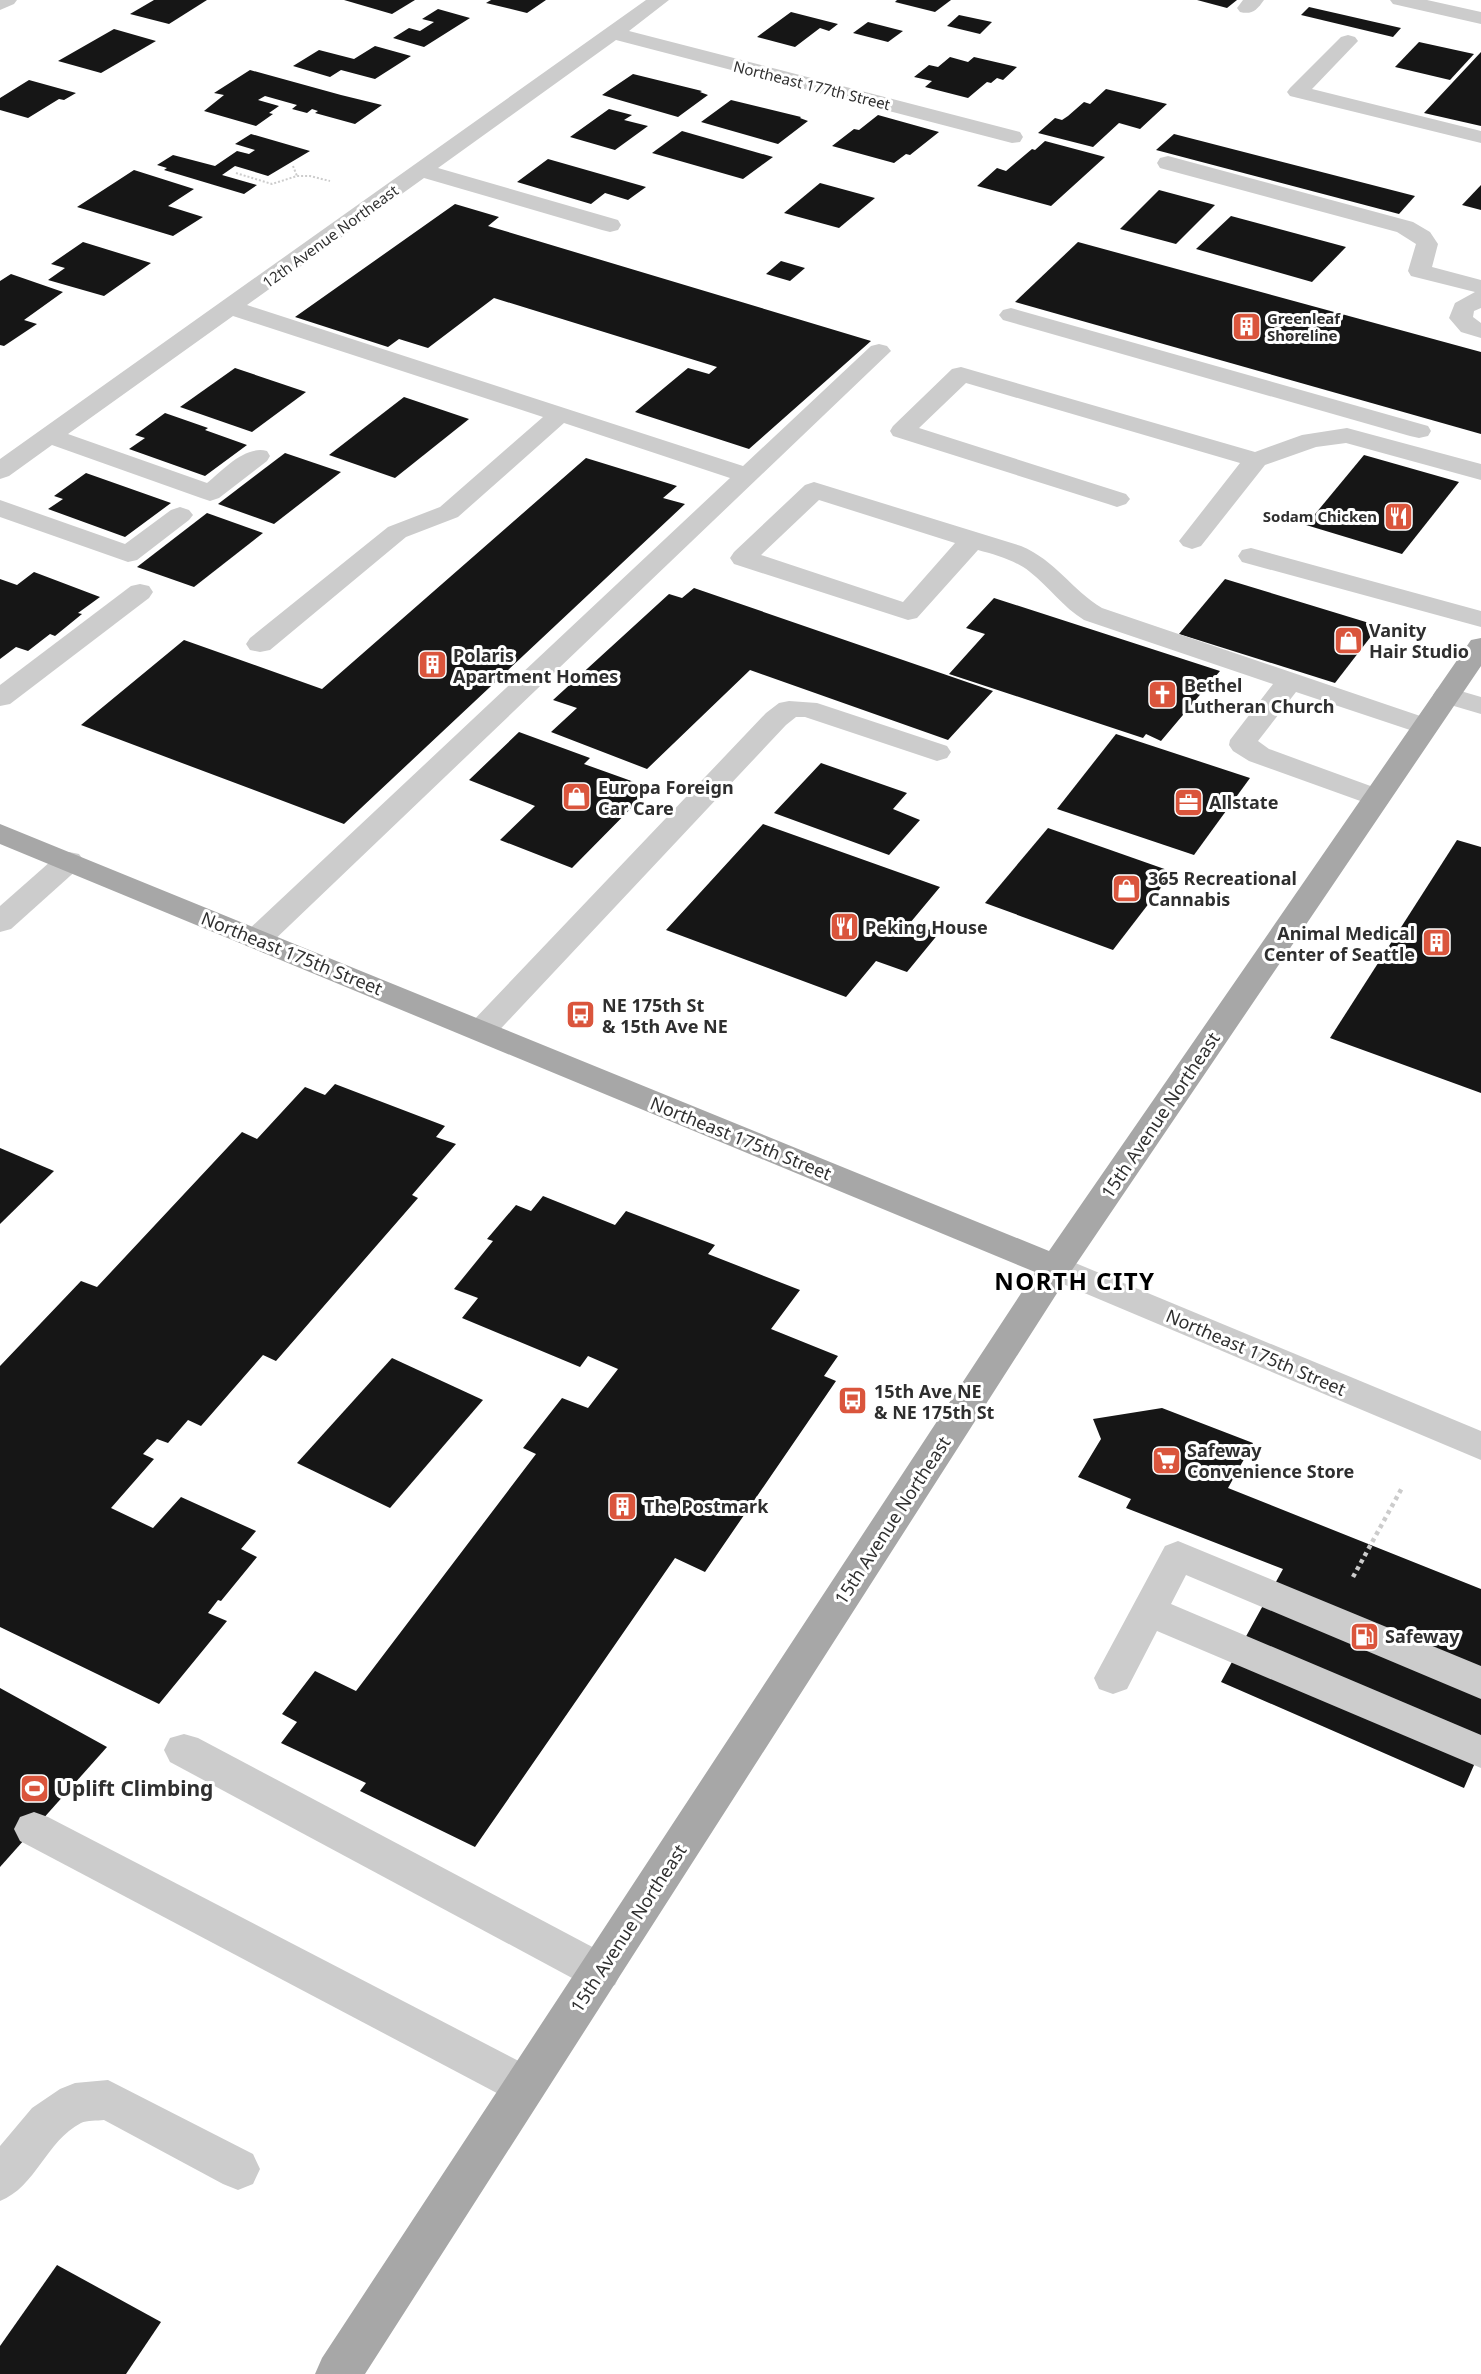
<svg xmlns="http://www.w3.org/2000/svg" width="1481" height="2374" font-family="'Noto Sans',sans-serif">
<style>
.building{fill:#161616}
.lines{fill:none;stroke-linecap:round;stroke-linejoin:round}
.path-far1{stroke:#ccc;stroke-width:2;stroke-dasharray:2 2;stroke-linecap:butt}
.path{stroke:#ccc;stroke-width:4.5;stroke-dasharray:4 4;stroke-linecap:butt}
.minor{fill:#ccc;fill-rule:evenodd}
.major{fill:#a7a7a7;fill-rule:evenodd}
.labels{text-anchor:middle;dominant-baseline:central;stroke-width:6;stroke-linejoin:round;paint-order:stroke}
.far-street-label{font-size:15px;fill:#2f2f2f;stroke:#fff}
.far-poi-label{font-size:15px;font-weight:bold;fill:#2f2f2f;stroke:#fff;text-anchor:start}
.poi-label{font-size:18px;font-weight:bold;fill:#2f2f2f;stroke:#fff;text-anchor:start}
.street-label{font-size:18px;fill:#2f2f2f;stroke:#fff}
.near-poi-label{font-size:21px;font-weight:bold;fill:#2f2f2f;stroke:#fff;text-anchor:start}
.district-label{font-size:24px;font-weight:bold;letter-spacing:1.5px;fill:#000;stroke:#fff}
</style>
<rect width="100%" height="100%" fill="#fff"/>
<g class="building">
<polygon points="154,0 207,0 169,24 130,14"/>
<polygon points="344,0 415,0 392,14"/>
<polygon points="491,0 546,0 527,13 486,3"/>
<polygon points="897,0 951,0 935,12 895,2"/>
<polygon points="1197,0 1237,0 1227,8"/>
<polygon points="1309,7 1401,28 1393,37 1301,15"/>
<polygon points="438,9 470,18 424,47 393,38 409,28 420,31 434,22 422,19"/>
<polygon points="791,12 838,24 829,31 820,28 795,47 757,37"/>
<polygon points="959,15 992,22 980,34 947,26"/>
<polygon points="868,22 903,31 888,42 853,33"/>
<polygon points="114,29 156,41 101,73 58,61"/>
<polygon points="1419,42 1474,54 1450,80 1395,67"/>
<polygon points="375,46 411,56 375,79 341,70 330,77 293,66 319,50 354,59"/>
<polygon points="1481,52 1481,126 1424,113"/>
<polygon points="950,57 968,62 974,57 1017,67 1003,80 997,78 991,83 987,82 968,98 925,87 932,81 914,77 929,65 938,67"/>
<polygon points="250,70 341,95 382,105 355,124 315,113 318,111 312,109 307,113 292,109 297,105 265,96 258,100 279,106 269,113 273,114 256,126 204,111 224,95 214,93"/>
<polygon points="633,74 702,91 700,92 708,95 678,117 602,95"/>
<polygon points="29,80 76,93 64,100 59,99 28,118 0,110 0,98"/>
<polygon points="1106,89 1167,104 1140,129 1119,123 1093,147 1038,133 1055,118 1062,120 1068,116 1084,102 1090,104"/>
<polygon points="731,100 801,117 800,118 808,121 778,144 701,122"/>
<polygon points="609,109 632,115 624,120 648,126 615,150 570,137"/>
<polygon points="878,115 939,132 910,155 906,154 894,163 832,146 854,129 859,130"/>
<polygon points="682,131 773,157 743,179 652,153"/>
<polygon points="251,134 310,151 268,176 235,166 222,175 257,185 244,194 164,170 167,168 157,165 173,155 215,166 237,151 249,154 255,150 235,144"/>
<polygon points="1174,134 1415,196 1399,214 1156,150"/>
<polygon points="1045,141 1105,157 1051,206 977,186 997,168 1006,171 1032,149 1035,150"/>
<polygon points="548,159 646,187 628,200 605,193 591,204 517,182"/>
<polygon points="134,170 194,189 168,206 203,217 173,236 77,207"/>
<polygon points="820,183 875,198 839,228 784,213"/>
<polygon points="1481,185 1481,210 1462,205"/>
<polygon points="1159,190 1215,205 1176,244 1120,229"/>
<polygon points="455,204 499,217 488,226 871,341 749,449 635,412 688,368 709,374 717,367 494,298 428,348 399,339 388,347 295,317"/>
<polygon points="1231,216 1346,247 1312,282 1196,249"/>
<polygon points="83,242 151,263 104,296 48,280 65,268 51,264"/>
<polygon points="1078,242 1481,352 1481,434 1015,302"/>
<polygon points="781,261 805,268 790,281 766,274"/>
<polygon points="11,274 63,292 24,320 37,324 4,346 0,345 0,281"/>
<polygon points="235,368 306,392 252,432 180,407"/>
<polygon points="404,397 469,419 395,478 329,455"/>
<polygon points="165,413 208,428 205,430 247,445 205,476 129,449 145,438 135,435"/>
<polygon points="285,453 341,472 274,524 218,504"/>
<polygon points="1364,455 1459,482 1402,554 1306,525"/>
<polygon points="586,458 677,486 663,498 685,504 344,824 81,725 184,640 322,689"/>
<polygon points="86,473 171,503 125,537 48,509 63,499 54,496"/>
<polygon points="207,513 263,533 194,587 137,567"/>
<polygon points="34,572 100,597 78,613 82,614 55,636 50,634 28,651 16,647 0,659 0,579 17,585"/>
<polygon points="1225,579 1379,626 1335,683 1179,634"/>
<polygon points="694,588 993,691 948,740 750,670 647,769 551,732 577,708 553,700 669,594 682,598"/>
<polygon points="994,598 1220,671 1161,741 1146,734 1143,738 949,674 985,634 966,628"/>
<polygon points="519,732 590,758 584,764 651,788 572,868 500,840 535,806 469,780"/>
<polygon points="1116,734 1250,778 1194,855 1057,809"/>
<polygon points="821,763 907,793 893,809 920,820 889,855 774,813"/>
<polygon points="763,824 940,887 910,923 939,933 907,972 876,961 846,997 666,930"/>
<polygon points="1048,828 1173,872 1113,950 985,903"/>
<polygon points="1457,840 1481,847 1481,1093 1330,1038"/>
<polygon points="335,1084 445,1126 436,1137 456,1144 412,1195 418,1198 276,1361 263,1355 201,1426 188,1420 168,1443 157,1439 143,1454 154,1459 111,1508 153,1528 181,1497 256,1531 241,1549 257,1557 221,1601 218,1600 208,1613 227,1621 159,1704 0,1627 0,1366 81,1281 97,1287 242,1132 257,1139 305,1087 325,1095"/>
<polygon points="0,1148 54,1171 0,1224"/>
<polygon points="543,1196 615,1225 626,1211 715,1245 708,1254 800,1290 771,1329 838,1356 824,1376 836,1381 705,1572 675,1558 475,1847 360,1791 366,1783 281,1743 297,1722 282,1714 315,1671 356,1691 536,1454 523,1448 562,1398 588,1408 618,1369 588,1356 580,1367 462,1318 478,1298 454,1289 493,1241 487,1239 516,1205 531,1211"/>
<polygon points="392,1358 483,1400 390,1508 297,1463"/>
<polygon points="1162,1408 1253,1443 1228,1488 1481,1589 1481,1749 1464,1788 1221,1682 1283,1569 1126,1508 1131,1499 1078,1477 1101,1439 1093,1419"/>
<polygon points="0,1688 107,1747 0,1867"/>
<polygon points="57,2265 161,2322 126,2374 0,2374 0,2346"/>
</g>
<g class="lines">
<g class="path-far1">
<polyline points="293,166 297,176"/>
<polyline points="236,173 272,184 297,176 310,176 330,181"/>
</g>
<polyline class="path" points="1353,1577 1403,1486"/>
<g class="minor">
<polygon points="0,0 17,0 14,4 0,10"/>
<path d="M646,0H669L629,31L1020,132L1023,137L1020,142L1012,143L616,40L438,168L618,220L621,225L618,230L610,232L602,230L424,178L247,305L743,466L871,346L879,344L887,346L891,351L268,946L257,949L246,946L242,939L246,932L730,478L564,423L458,517L406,537L270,650L260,652L250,650L246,644L250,638L388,527L440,507L543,417L233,316L68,434L207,483C223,470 245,445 267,451L270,456L267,461L219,498L210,501L201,498L52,445L9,476L0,479V459Z"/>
<path d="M1243,0H1264C1257,10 1252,15 1240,12L1237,8Z"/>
<polygon points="1390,0 1427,0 1481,12 1481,24 1393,4"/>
<polygon points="1348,35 1355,37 1358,41 1312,89 1481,131 1481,143 1290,96 1287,92 1290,88 1341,37"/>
<polygon points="1168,156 1413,222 1430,232 1438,244 1432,267 1481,280 1481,308 1474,311 1473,317 1481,323 1481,338 1461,332 1449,318 1455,303 1475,292 1411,276 1408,271 1416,244 1397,232 1160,168 1157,163 1160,158"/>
<polygon points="1011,308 1428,426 1431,431 1428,436 1419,438 1410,436 1003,320 999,315 1003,310"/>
<polygon points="961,367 1255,452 1302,435 1347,428 1481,464 1481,480 1346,443 1316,447 1265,465 1201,546 1192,549 1183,546 1179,541 1240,463 966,383 919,428 1126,494 1130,499 1126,504 1117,507 1108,504 893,436 890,431 893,426 952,369"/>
<path d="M814,482L1021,546C1055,560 1072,590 1102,608L1435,721L1439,727L1435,733L1425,735L1296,692L1258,741L1269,749L1387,792L1391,798L1387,804L1377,807L1249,761L1233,751L1229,745L1230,740L1273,684L1084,620C1063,607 1049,587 1030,572C1015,560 996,555 978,550L917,618L908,620L734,564L730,558L734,552L805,485ZM819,500L955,543L903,602L761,555Z"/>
<polygon points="0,500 125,544 171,510 180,507 189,510 193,515 189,520 137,560 128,562 0,517"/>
<polygon points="1251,548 1481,611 1481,627 1242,562 1238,556 1242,550"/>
<polygon points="140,584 149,586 153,592 149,598 10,704 0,706 0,685 131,586"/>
<polygon points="1447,687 1481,697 1481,714 1437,701 1433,695 1437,689"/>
<polygon points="789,701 817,703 947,746 951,752 947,758 937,761 805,717 796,717 786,725 492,1038 481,1041 470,1038 465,1031 470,1024 766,713 779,703"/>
<polygon points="69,852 79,854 84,861 79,868 11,929 0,932 0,906 59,854"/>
<polygon points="1056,1255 1481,1431 1481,1460 1044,1276 1039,1267 1044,1258"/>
<polygon points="1178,1541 1481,1666 1481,1699 1186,1575 1171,1604 1481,1735 1481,1768 1157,1631 1127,1689 1113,1694 1099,1689 1094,1678 1165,1546"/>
<polygon points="184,1734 198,1738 615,1959 621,1972 615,1985 600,1991 585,1985 170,1762 164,1750 170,1738"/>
<polygon points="34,1812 48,1817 540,2072 546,2086 540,2100 525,2106 510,2100 20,1841 14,1829 20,1817"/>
<path d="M108,2080L253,2154L260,2169L253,2184L238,2190L223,2184L104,2120C97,2121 87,2120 81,2123C46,2141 36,2187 0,2201V2146L32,2108L60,2089L75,2083Z"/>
</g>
<polygon class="major" points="1481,638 1481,666 1068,1276 365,2374 315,2374 322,2358 1035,1272 0,844 0,824 1049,1251 1471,640"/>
</g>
<defs>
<symbol id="building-square" viewBox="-11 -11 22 22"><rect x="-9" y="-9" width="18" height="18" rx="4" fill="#da553c" stroke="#fff"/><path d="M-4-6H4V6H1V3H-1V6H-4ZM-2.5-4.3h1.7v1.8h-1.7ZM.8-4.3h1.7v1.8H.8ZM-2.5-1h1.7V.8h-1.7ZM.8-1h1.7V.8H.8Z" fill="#fff"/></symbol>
<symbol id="restaurant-square" viewBox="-11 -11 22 22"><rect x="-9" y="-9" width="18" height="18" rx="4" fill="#da553c" stroke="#fff"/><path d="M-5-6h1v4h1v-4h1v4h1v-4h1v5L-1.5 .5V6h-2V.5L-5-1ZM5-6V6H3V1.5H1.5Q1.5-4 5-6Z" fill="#fff"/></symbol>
<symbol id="shop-square" viewBox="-11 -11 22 22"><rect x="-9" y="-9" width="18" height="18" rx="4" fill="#da553c" stroke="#fff"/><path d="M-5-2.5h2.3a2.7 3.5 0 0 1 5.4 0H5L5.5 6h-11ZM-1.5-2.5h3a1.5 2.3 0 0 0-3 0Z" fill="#fff"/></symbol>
<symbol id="church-square" viewBox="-11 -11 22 22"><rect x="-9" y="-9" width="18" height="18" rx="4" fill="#da553c" stroke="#fff"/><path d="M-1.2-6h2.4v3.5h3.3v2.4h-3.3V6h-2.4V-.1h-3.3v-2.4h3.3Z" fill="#fff"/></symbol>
<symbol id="office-square" viewBox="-11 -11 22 22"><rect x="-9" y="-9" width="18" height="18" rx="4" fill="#da553c" stroke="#fff"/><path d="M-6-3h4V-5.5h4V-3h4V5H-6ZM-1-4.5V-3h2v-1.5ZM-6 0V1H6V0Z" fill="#fff"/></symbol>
<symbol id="bus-square" viewBox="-11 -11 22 22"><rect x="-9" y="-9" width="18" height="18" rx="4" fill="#da553c" stroke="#fff"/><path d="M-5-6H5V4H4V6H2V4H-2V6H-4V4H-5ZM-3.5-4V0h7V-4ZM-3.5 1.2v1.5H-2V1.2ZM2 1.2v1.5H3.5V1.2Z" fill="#fff"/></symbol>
<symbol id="supermarket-square" viewBox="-11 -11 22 22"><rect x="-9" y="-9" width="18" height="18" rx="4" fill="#da553c" stroke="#fff"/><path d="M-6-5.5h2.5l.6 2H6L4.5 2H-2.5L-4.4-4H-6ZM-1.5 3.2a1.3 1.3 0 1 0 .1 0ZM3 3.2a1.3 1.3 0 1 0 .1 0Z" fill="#fff"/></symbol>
<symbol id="fuel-square" viewBox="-11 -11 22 22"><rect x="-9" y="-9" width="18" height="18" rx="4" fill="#da553c" stroke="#fff"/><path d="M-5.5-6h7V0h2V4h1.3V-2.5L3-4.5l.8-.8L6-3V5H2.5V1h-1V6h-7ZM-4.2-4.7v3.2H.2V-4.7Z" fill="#fff"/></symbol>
<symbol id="stadium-square" viewBox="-11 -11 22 22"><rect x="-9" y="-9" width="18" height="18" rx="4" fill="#da553c" stroke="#fff"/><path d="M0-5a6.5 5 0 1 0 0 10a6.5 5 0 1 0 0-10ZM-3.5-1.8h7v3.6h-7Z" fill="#fff"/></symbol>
</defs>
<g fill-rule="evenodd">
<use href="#building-square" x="1230" y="310" width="33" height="33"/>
<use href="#restaurant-square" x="1382" y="500" width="33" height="33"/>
<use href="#shop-square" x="1332" y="624" width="33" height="33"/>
<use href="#building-square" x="416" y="648" width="33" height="33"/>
<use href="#church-square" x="1146" y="678" width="33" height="33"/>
<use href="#shop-square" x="560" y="780" width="33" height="33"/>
<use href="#office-square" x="1172" y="786" width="33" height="33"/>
<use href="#shop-square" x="1110" y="872" width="33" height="33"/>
<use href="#restaurant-square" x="828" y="910" width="33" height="33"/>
<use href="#building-square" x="1420" y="926" width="33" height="33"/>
<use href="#bus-square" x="564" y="998" width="33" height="33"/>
<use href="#bus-square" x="836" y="1384" width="33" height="33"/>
<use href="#supermarket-square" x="1150" y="1444" width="33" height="33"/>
<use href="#building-square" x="606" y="1490" width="33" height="33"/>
<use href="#fuel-square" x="1348" y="1620" width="33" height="33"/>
<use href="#stadium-square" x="18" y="1772" width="33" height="33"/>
</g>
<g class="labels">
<g class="far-street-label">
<text transform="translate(812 85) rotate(14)">Northeast 177th Street</text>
<text transform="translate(330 236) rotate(-36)">12th Avenue Northeast</text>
</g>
<g class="far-poi-label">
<text x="1267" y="318">Greenleaf<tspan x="1267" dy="17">Shoreline</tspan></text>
<text x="1377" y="516" text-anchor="end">Sodam Chicken</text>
</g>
<g class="poi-label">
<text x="1369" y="630">Vanity<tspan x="1369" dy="21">Hair Studio</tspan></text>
<text x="453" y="655">Polaris<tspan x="453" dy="21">Apartment Homes</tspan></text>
<text x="1184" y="685">Bethel<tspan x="1184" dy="21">Lutheran Church</tspan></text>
<text x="598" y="787">Europa Foreign<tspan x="598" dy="21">Car Care</tspan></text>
<text x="1209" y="802">Allstate</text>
<text x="1148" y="878">365 Recreational<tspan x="1148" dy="21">Cannabis</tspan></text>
<text x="865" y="927">Peking House</text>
<text x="1415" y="933" text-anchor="end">Animal Medical<tspan x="1415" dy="21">Center of Seattle</tspan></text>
<text x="602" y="1005">NE 175th St<tspan x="602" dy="21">&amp; 15th Ave NE</tspan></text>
<text x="874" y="1391">15th Ave NE<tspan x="874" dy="21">&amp; NE 175th St</tspan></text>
<text x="1187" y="1450">Safeway<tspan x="1187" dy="21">Convenience Store</tspan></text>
<text x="644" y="1506">The Postmark</text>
<text x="1385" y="1636">Safeway</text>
</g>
<g class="street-label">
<text transform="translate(292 953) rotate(22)">Northeast 175th Street</text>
<text transform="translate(1160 1115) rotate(-56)">15th Avenue Northeast</text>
<text transform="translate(741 1138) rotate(22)">Northeast 175th Street</text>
<text transform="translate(1256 1352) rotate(23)">Northeast 175th Street</text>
<text transform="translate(892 1520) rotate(-57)">15th Avenue Northeast</text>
<text transform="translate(628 1928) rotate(-57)">15th Avenue Northeast</text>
</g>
<g class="near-poi-label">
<text x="56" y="1788">Uplift Climbing</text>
</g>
<g class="district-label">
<text x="1075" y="1280">NORTH CITY</text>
</g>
</g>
</svg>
